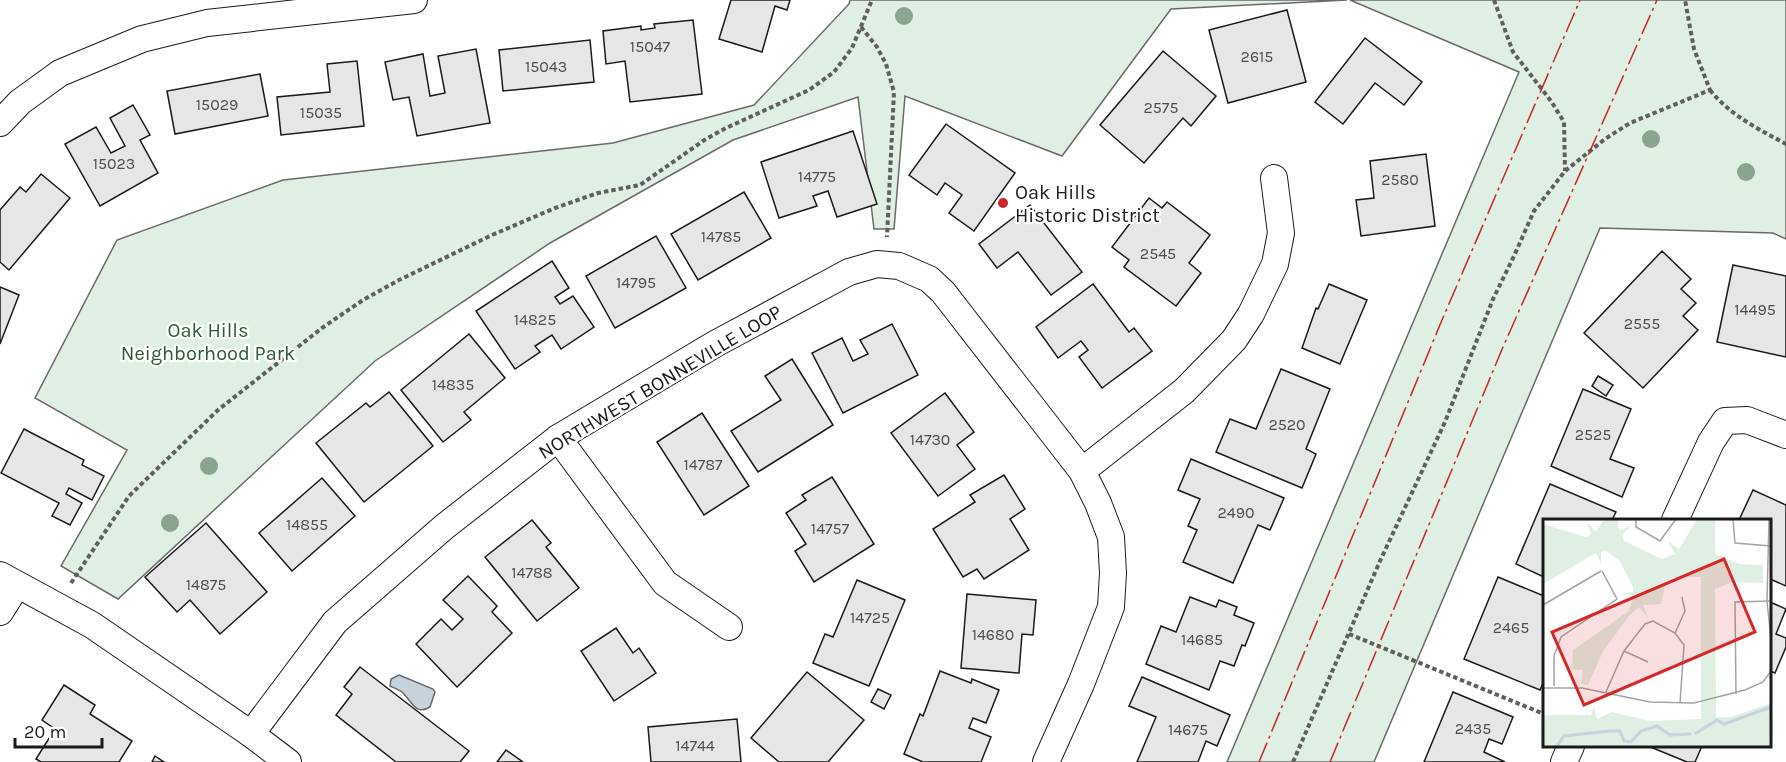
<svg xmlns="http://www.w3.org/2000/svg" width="1786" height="762" font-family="Karla,sans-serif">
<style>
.green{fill:#e0efe3;stroke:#6a6a6a;stroke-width:1.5}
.water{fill:#c6d2dc;stroke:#6a6a6a;stroke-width:1.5}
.building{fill:#e6e6e6;stroke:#1a1a1a;stroke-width:1.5}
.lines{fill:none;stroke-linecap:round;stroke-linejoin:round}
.street-casing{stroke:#1a1a1a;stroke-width:28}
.path{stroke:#5f5f5f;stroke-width:4;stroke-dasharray:4.5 3;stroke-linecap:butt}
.street{stroke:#fff;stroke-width:26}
.power{stroke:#c62828;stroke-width:1.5;stroke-dasharray:21 4.5 3 4.5;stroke-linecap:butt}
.tree{fill:#8aa48f}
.poi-dot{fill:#c62828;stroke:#fff;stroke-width:2}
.labels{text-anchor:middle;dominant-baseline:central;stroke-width:4.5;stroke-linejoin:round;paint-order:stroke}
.number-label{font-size:16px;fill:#4d4d4d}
.poi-label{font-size:20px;fill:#1a1a1a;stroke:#fff;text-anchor:start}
.park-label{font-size:20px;fill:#2b5a34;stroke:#fff}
.street-label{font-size:20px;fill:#1a1a1a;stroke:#fff}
.inset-river{fill:none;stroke:#c6d2dc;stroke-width:3}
.inset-road{fill:none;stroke:#a3a3a3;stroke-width:1.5}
.view{fill:#d62828;fill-opacity:0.15;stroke:#d62828;stroke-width:3}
.inset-edge{fill:none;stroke:#1a1a1a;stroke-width:3}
</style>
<rect width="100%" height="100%" fill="#fff"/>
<g class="green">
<path d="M 850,0 L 1347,0 L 1171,9 L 1062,156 L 905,96 L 894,229 L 874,229 L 858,97 L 733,140 L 550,243 L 375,361 L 118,599 L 61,566 L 127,450 L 35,398 L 117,240 L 283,180 L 613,143 L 754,105 L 849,4 Z"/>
<path d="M 1350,0 L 1786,0 L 1786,239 L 1773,233 L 1600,228 L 1374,762 L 1227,762 L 1519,72 Z"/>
</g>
<path class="water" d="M 399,675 L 433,689 L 435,692 L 430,707 C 416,716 412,702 403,693 C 400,690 394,688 390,686 L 391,679 Z"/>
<g class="building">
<path d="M 731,0 L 790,0 L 787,10 L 775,6 L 762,52 L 719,39 Z"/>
<path d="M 1287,10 L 1306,82 L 1228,103 L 1209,30 Z"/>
<path d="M 693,20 L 702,94 L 630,102 L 625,61 L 606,64 L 603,31 L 641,26 L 641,30 L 655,28 L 654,24 Z"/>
<path d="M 1365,38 L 1422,82 L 1404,105 L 1375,83 L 1343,124 L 1315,102 Z"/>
<path d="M 590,40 L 594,82 L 503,91 L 499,50 Z"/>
<path d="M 476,49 L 490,123 L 417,136 L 409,97 L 393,100 L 385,62 L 423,54 L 430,96 L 445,93 L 438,56 Z"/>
<path d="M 1163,51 L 1216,96 L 1191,126 L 1183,118 L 1144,163 L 1100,125 Z"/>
<path d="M 357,61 L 364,126 L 281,135 L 277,97 L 330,92 L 327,64 Z"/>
<path d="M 260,74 L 268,116 L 175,134 L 167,91 Z"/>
<path d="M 133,105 L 150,135 L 140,140 L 158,173 L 100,206 L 65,144 L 96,127 L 111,153 L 125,146 L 110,118 Z"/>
<path d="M 946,124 L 1015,173 L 974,231 L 949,213 L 962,195 L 945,183 L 937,195 L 909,175 Z"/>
<path d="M 853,131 L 877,204 L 837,217 L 828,191 L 813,196 L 817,206 L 779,218 L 761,162 Z"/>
<path d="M 1426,154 L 1435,226 L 1361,236 L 1356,200 L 1374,198 L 1370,161 Z"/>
<path d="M 41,174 L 70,198 L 9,270 L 0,262 L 0,210 L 20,187 L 26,192 Z"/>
<path d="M 744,192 L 771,238 L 698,280 L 671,234 Z"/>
<path d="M 1149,198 L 1162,208 L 1167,202 L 1210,235 L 1189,263 L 1201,273 L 1176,306 L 1124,267 L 1129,260 L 1112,247 Z"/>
<path d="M 1030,205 L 1082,272 L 1051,295 L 1018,252 L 997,268 L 979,244 Z"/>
<path d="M 656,236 L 686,288 L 615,328 L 586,276 Z"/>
<path d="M 1662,251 L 1691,279 L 1681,289 L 1696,303 L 1683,316 L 1698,330 L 1643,388 L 1584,333 Z"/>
<path d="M 552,261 L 569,288 L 555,297 L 560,304 L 573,296 L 594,327 L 561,349 L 552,335 L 535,346 L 540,352 L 515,369 L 476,311 Z"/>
<path d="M 1733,265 L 1786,276 L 1786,357 L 1717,342 Z"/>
<path d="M 1093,284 L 1129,332 L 1134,328 L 1152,351 L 1102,388 L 1079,357 L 1088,350 L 1081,341 L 1058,358 L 1036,327 Z"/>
<path d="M 1329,284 L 1367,300 L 1340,364 L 1302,348 L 1316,308 L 1318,309 Z"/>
<path d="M 0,287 L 19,295 L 0,344 Z"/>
<path d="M 892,324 L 918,375 L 843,413 L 812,353 L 842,338 L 853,361 L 868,354 L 860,340 Z"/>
<path d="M 469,334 L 505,378 L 464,412 L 471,420 L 443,442 L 401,390 Z"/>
<path d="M 792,359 L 833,425 L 758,472 L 731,431 L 781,400 L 765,376 Z"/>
<path d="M 1281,369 L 1330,389 L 1306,449 L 1316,454 L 1302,488 L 1216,452 L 1230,419 L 1256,429 Z"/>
<path d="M 1598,376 L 1613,385 L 1606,396 L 1592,386 Z"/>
<path d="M 1583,389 L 1631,409 L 1610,459 L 1634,468 L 1622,497 L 1551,466 Z"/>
<path d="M 389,392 L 433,446 L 364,502 L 316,443 L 366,403 L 370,407 Z"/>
<path d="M 945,393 L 974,432 L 957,445 L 975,469 L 938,496 L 891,433 Z"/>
<path d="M 702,413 L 749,486 L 704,515 L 657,442 Z"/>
<path d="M 24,429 L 84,460 L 82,465 L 104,476 L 92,500 L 69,488 L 66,494 L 82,503 L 70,525 L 52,516 L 59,503 L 1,473 Z"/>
<path d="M 1191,459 L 1284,498 L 1270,530 L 1258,525 L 1233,583 L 1183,562 L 1197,530 L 1188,526 L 1200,499 L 1178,490 Z"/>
<path d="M 1004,475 L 1025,509 L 1010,519 L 1029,550 L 984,579 L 977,569 L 963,577 L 933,529 L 975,502 L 970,495 Z"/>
<path d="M 832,477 L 874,544 L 814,582 L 795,551 L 806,544 L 786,513 L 806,500 L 802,495 Z"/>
<path d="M 322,478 L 355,516 L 292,571 L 259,533 Z"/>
<path d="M 1550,484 L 1616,512 L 1612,520 L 1544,520 L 1544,577 L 1516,564 Z"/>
<path d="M 1753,490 L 1786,505 L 1786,586 L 1770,579 L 1770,520 L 1739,520 Z"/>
<path d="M 532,520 L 551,543 L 546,547 L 579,588 L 537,621 L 485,557 Z"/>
<path d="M 206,523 L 267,592 L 220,634 L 190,600 L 177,612 L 145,577 Z"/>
<path d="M 468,576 L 497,606 L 492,612 L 512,633 L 457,687 L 416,644 L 441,619 L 452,630 L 463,619 L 443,600 Z"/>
<path d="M 1498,577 L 1544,596 L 1544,681 L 1540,690 L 1464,659 Z"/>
<path d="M 857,580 L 905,600 L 869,686 L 813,663 L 825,634 L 833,637 Z"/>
<path d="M 967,594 L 1036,600 L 1033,635 L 1022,634 L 1019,673 L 961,668 Z"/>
<path d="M 1190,597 L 1216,607 L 1219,600 L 1237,607 L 1234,615 L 1254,623 L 1245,646 L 1242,645 L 1234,666 L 1220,661 L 1209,690 L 1146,664 L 1161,626 L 1176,632 Z"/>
<path d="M 1770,602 L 1786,609 L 1776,634 L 1786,638 L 1786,647 L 1775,673 L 1770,671 Z"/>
<path d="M 616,628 L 633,653 L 639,648 L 656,673 L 614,701 L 581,651 Z"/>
<path d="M 360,667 L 469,751 L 460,762 L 396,762 L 336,715 L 352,694 L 344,687 Z"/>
<path d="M 940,671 L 971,683 L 972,679 L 999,690 L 986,723 L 973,718 L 969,728 L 991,737 L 981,762 L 923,762 L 904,754 L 920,714 L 923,716 Z"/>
<path d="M 807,672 L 864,720 L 828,762 L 779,762 L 751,738 Z"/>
<path d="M 1142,677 L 1230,715 L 1217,746 L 1206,741 L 1198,762 L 1137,762 L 1156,717 L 1129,706 Z"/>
<path d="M 64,685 L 95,705 L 90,714 L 132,741 L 119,762 L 41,762 L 36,759 L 55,729 L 42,720 Z"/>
<path d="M 878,689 L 891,695 L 884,709 L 871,702 Z"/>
<path d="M 1453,692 L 1513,717 L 1502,744 L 1489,739 L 1484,752 L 1505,762 L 1424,762 Z"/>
<path d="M 737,719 L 741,762 L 651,762 L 648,727 Z"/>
<path d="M 1648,746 L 1702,746 L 1695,762 L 1687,762 Z"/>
<path d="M 506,750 L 523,762 L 497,762 Z"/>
<path d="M 155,756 L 164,762 L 152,762 Z"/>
</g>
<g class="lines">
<defs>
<g id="street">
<path d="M 0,123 L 20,102 L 60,73 L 142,39 L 207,23 L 414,0"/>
<path d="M 558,438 L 665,583 L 729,627"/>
<path d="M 1082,471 L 1184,391 L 1234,340 L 1251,314 L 1275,264 L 1281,233 L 1274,178"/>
<path d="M 1675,520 L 1711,442 L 1725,421 L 1747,420 L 1786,435"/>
<path d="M 0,575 L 92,625 L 251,734 L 288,762"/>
<path d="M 0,612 L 17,585"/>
<path d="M 251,734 L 335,622 L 444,527 L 558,438 L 715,344 L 849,272 L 877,264 L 899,266 L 929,279 L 943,292 L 1082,471 L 1098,503 L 1111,537 L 1113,573 L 1111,607 L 1081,684 L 1046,762"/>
<path d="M 1564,762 L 1571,746"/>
</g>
</defs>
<use href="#street" class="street-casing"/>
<g class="path">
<path d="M 1494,0 L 1513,52 L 1551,101 L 1564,122 L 1565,171"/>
<path d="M 861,27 L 877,47 L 886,64 L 894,92 L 887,237"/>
<path d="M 1710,90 C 1730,115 1758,129 1786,144"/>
<path d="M 71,583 L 129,496 L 218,410 L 322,328 L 363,300 L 399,280 L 492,235 L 555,208 L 598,193 L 640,185 L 706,139 L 726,128 L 809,90 L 834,72 L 852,48 L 872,0"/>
<path d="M 1349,634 L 1544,714"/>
<path d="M 1293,762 L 1380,561 L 1445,422 L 1493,299 L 1514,256 L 1534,211 L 1565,171 L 1605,139 L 1630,123 L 1710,90 L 1694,49 L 1685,0"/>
</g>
<use href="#street" class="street"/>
<g class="power">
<path d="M 1259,762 L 1442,320 L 1580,0"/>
<path d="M 1330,762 L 1503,347 L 1657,0"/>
</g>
</g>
<g class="tree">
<circle cx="904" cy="16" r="9"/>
<circle cx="1651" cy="139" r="9"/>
<circle cx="1746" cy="172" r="9"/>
<circle cx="209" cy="466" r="9"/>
<circle cx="170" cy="523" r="9"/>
</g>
<circle class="poi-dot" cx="1003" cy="203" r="6"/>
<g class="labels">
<g class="number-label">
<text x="650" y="46">15047</text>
<text x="1257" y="56">2615</text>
<text x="546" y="66">15043</text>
<text x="217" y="104">15029</text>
<text x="1161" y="107">2575</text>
<text x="321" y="112">15035</text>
<text x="114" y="163">15023</text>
<text x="817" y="176">14775</text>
<text x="1400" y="179">2580</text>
<text x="721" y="236">14785</text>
<text x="1158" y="253">2545</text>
<text x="636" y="282">14795</text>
<text x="1755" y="309">14495</text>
<text x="535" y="319">14825</text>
<text x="1642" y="323">2555</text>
<text x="453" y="384">14835</text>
<text x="1287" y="424">2520</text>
<text x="1593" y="434">2525</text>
<text x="930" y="439">14730</text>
<text x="703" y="464">14787</text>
<text x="1236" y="512">2490</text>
<text x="307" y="524">14855</text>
<text x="830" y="528">14757</text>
<text x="532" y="572">14788</text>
<text x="206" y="584">14875</text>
<text x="870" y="617">14725</text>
<text x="1511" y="627">2465</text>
<text x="993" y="634">14680</text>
<text x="1202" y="639">14685</text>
<text x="1473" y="728">2435</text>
<text x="1188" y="729">14675</text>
<text x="695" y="745">14744</text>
</g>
<g class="poi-label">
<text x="1015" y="192">Oak Hills<tspan x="1015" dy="23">Historic District</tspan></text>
</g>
<g class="park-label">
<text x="208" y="330">Oak Hills<tspan x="208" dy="23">Neighborhood Park</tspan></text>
</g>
<g class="street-label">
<text transform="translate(660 382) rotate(-31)">NORTHWEST BONNEVILLE LOOP</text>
</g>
</g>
<g transform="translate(1543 519)">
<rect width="228" height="228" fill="#fff"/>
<path d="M 61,0 L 75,0 L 76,11 L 89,7 L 79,16 L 81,22 L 119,40 L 132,35 L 125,22 L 136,30 L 154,0 L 172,0 L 172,35 L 197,45 L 220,46 L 220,64 L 189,63 L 172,70 L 173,198 L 188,198 L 228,184 L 227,228 L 0,228 L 0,196 L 48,196 L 51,187 L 54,200 L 69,193 L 107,202 L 158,200 L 158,58 L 139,58 L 122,66 L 118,85 L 100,86 L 105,99 L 96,88 L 86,97 L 60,132 L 45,166 L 38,165 L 40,151 L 29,150 L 30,131 L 86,92 L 91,76 L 77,75 L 90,73 L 90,68 L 76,41 L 63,32 L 58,33 L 58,45 L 53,34 L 0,65 L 0,5 L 43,18 L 48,15 L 43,2 L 53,13 Z" fill="#e0efe3"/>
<path class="inset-river" d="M 152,215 L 174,201 L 181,205 L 228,188M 13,228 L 21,217 L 67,212 L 77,212 L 81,222 L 88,223 L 98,212 L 114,207 L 127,216 L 148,215"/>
<path class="inset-road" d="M 93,0 L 93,8 L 117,22 L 133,0M 190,0 L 192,24 L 228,27M 226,0 L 224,82 L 228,120M 0,86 L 58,52M 132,114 L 142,92 L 139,78M 81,132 L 105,143M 11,167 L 11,137 L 18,118 L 74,80 L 59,52M 0,169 L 39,169 L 107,183 L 151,184 L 202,171 L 220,163 L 228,152M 63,173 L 81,132 L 102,105 L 110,102 L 132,114 L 141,126 L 137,184M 193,175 L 192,83 L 228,82"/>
<path class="view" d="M 181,40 L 212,113 L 41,186 L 9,113 Z"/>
<rect width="228" height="228" class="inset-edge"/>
</g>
<path d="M15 738v9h87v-9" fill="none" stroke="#1a1a1a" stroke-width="3"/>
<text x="24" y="738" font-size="18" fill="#1a1a1a" stroke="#ffffff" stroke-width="4.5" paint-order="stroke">20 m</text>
</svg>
